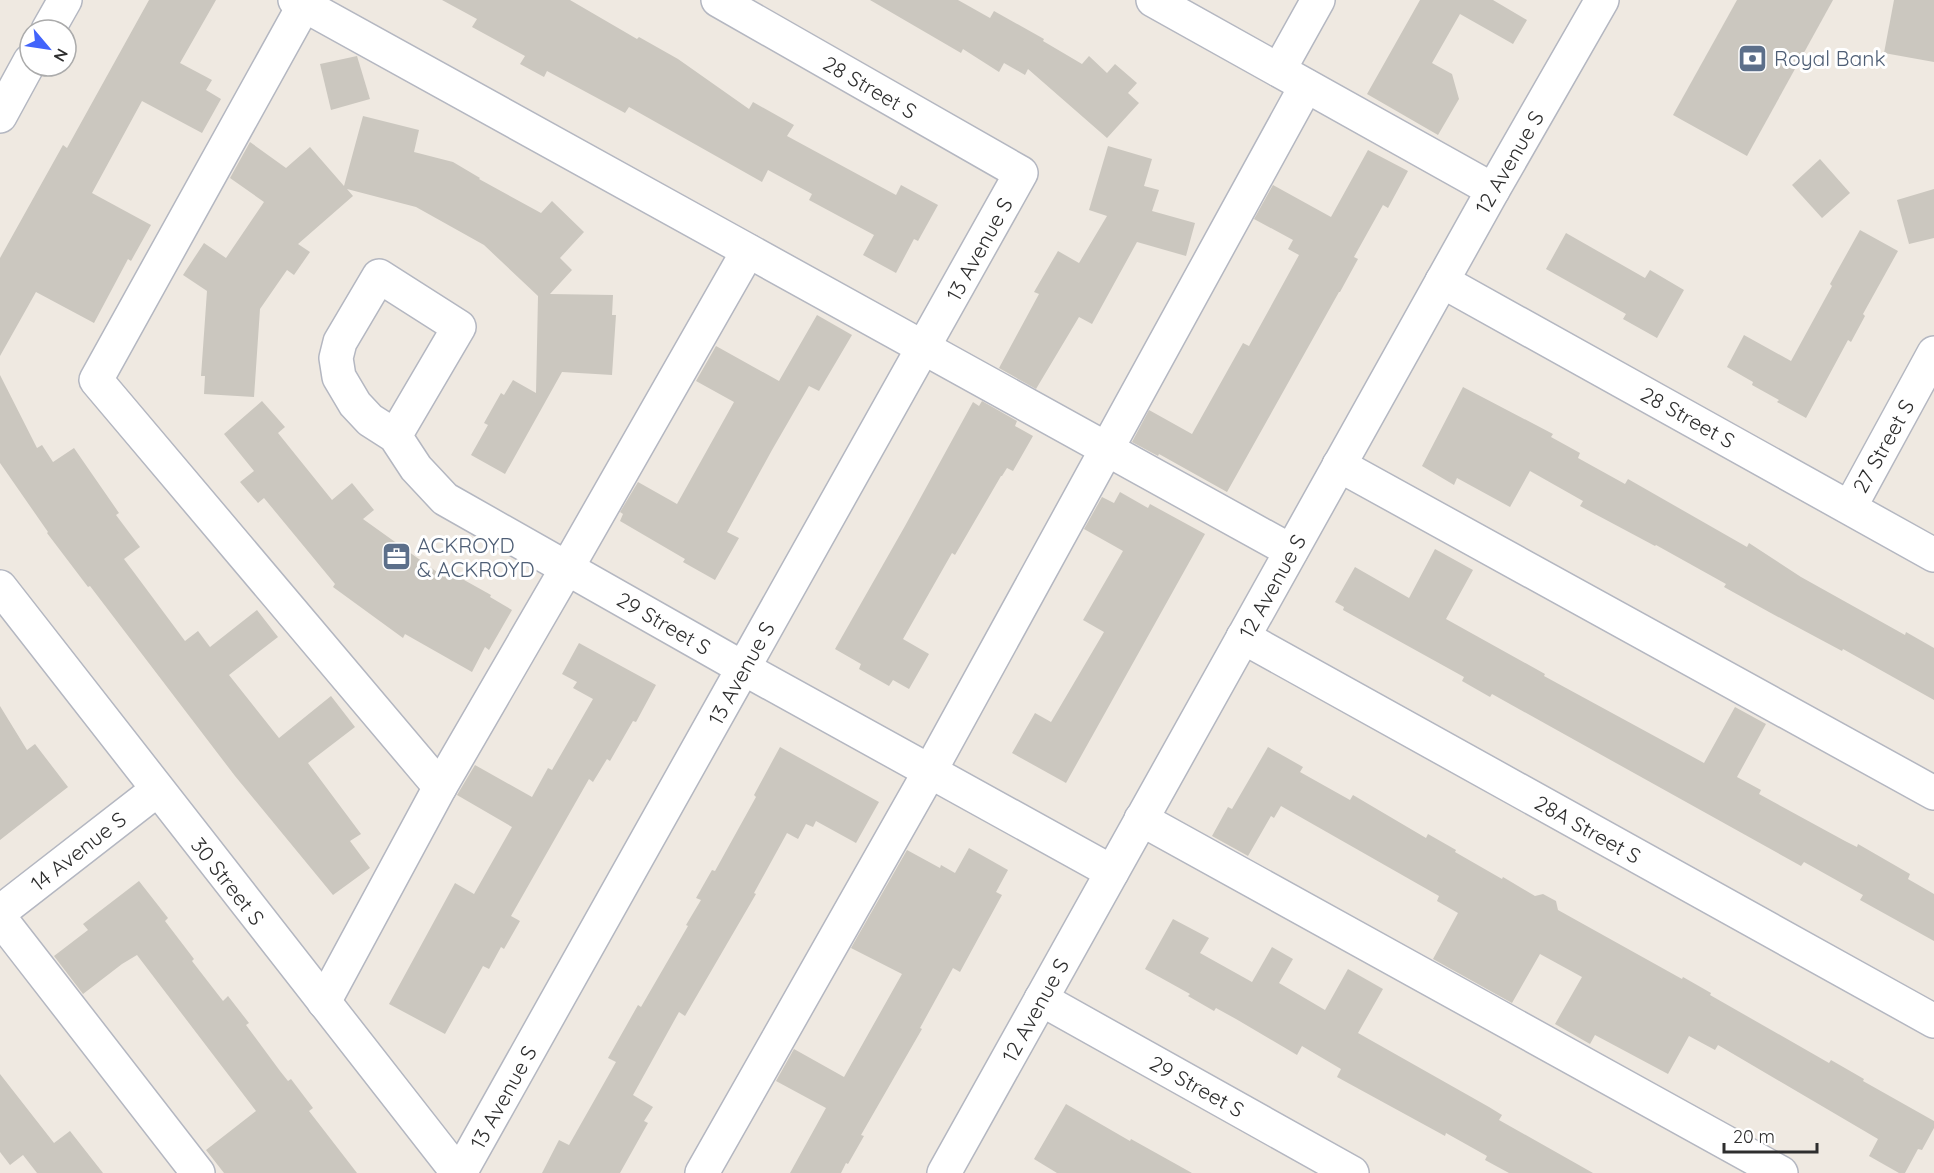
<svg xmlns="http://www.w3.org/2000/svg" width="1934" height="1173" font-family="Quicksand,sans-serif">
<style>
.building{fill:#cbc7bf}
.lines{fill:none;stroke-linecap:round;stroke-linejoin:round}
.minor-casing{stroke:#b4b7c1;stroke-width:36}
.minor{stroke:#fff;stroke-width:33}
.labels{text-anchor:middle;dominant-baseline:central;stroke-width:6;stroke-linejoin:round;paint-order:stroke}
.service-label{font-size:21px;fill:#4e5e75;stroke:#fff;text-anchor:start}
.street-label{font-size:21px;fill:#2e2e2e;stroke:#fff}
</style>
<rect width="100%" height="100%" fill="#efe9e1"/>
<g class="building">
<path d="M 149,0 L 216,0 L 180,63 L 212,80 L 206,90 L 221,99 L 202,133 L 142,101 L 92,193 L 151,225 L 131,261 L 128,259 L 94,323 L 36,292 L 0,356 L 0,258 L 63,145 L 67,148 Z"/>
<path d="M 442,0 L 570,0 L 637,39 L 639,37 L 678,59 L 749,109 L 753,102 L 794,125 L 787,136 L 896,195 L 901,185 L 938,205 L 918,241 L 914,239 L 896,273 L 863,255 L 874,235 L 809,200 L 812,194 L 768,170 L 762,182 L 629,107 L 625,113 L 547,71 L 544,77 L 520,64 L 525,56 L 472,27 L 477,19 Z"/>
<path d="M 870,0 L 958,0 L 990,18 L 994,11 L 1044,39 L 1043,41 L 1082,64 L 1089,56 L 1107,73 L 1115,64 L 1137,83 L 1128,93 L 1139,103 L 1107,138 L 1028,69 L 1025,75 L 1004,63 L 999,72 L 963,49 L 961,53 Z"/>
<path d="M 1420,0 L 1493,0 L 1527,20 L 1513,44 L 1460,14 L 1432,63 L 1452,74 L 1459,99 L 1438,135 L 1367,94 Z"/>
<path d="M 1737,0 L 1833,0 L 1747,156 L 1673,115 Z"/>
<path d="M 1894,0 L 1934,0 L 1934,62 L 1884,53 Z"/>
<path d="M 357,56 L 370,99 L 331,110 L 320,64 Z"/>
<path d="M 363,116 L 419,130 L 414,152 L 453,162 L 480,178 L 479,179 L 541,213 L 552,201 L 584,232 L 560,258 L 572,270 L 550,294 L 613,295 L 612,315 L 616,315 L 612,375 L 562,372 L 505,474 L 471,455 L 488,425 L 484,423 L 501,393 L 504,395 L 513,380 L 536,393 L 538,296 L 484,245 L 416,207 L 347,189 L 353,196 L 298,244 L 310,252 L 294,275 L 287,270 L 260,309 L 254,397 L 204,394 L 205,376 L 201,376 L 207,291 L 183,275 L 204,243 L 226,258 L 264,202 L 230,178 L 250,142 L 286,168 L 310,147 L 344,186 Z"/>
<path d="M 1108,146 L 1152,159 L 1144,186 L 1159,190 L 1152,211 L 1195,223 L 1186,256 L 1137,242 L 1092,324 L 1079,317 L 1036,389 L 999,368 L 1039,294 L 1034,292 L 1058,251 L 1079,263 L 1107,216 L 1089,210 Z"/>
<path d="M 1368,150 L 1408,171 L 1388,208 L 1383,205 L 1354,257 L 1358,259 L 1340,292 L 1339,292 L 1227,492 L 1159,454 L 1158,456 L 1132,442 L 1149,410 L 1192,434 L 1243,343 L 1249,346 L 1299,255 L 1288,249 L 1293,240 L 1254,219 L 1273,185 L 1331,217 Z"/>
<path d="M 1820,159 L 1850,193 L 1822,218 L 1792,185 Z"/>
<path d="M 1934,189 L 1934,238 L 1909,244 L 1897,200 Z"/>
<path d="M 1860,230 L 1898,251 L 1863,314 L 1865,316 L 1851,342 L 1848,340 L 1806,418 L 1777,402 L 1779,400 L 1752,385 L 1753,382 L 1727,367 L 1744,335 L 1791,361 L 1832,286 L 1830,284 Z"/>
<path d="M 1566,233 L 1645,278 L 1650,270 L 1684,290 L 1657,338 L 1623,319 L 1626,314 L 1546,269 Z"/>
<path d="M 817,315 L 852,335 L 819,391 L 809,386 L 772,450 L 727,532 L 739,538 L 715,580 L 683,562 L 685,559 L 620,521 L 623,514 L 620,512 L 638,482 L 677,504 L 734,402 L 696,381 L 716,346 L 779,381 Z"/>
<path d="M 0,375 L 37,448 L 42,445 L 53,462 L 74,448 L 119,513 L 116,515 L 140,547 L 124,559 L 185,641 L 198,631 L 210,647 L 257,610 L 278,637 L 229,675 L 279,738 L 331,696 L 355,727 L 308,763 L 361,834 L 350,841 L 370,868 L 333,895 L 235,776 L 90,586 L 88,587 L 47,533 L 48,532 L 0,463 Z"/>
<path d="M 1463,387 L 1553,434 L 1551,437 L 1580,453 L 1578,458 L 1625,484 L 1628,479 L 1747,547 L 1749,543 L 1801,577 L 1905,635 L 1906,632 L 1934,648 L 1934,700 L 1843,649 L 1842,651 L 1769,612 L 1724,587 L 1726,584 L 1656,545 L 1655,546 L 1580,506 L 1583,501 L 1530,471 L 1510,507 L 1457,478 L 1454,485 L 1422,466 Z"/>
<path d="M 262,401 L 285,427 L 278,433 L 332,500 L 352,483 L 374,510 L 363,519 L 444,577 L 448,571 L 491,595 L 490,597 L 512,610 L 489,650 L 485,647 L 472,672 L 405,634 L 403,638 L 333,587 L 335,584 L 264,498 L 258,503 L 240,482 L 254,471 L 224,434 Z"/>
<path d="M 982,401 L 1017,421 L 1015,426 L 1033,436 L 1013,471 L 1007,468 L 1002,476 L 1001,476 L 955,555 L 952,553 L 903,639 L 929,654 L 909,689 L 893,680 L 889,686 L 859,669 L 861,664 L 835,649 L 905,526 L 973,402 L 979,406 Z"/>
<path d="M 1120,492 L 1148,508 L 1150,504 L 1205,534 L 1066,783 L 1012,753 L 1035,713 L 1051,722 L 1104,632 L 1083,620 L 1123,551 L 1084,529 L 1102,497 L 1114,503 Z"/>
<path d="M 1435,549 L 1473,570 L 1446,619 L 1545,674 L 1544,676 L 1704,763 L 1735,707 L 1766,724 L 1737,777 L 1761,790 L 1759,794 L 1845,841 L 1857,847 L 1858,844 L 1910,874 L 1908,879 L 1934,894 L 1934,941 L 1860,900 L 1863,895 L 1804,862 L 1801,866 L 1492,694 L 1490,697 L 1462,681 L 1464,677 L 1343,610 L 1344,607 L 1335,602 L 1355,567 L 1409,598 Z"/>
<path d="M 579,643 L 656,685 L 636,722 L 633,721 L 610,761 L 607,759 L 593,782 L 589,779 L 511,916 L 520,921 L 504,949 L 501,947 L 489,969 L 483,966 L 445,1034 L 389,1004 L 455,883 L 474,894 L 512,827 L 457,795 L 475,765 L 532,797 L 548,768 L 552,770 L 593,699 L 573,688 L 577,682 L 562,674 Z"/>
<path d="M 0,706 L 27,750 L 35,744 L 68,787 L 0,840 Z"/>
<path d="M 780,747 L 879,802 L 856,843 L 816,821 L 813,827 L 806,824 L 798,839 L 787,833 L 754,893 L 756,894 L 685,1016 L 679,1012 L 633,1095 L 653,1107 L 644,1121 L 648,1123 L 620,1173 L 542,1173 L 559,1140 L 569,1145 L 616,1062 L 608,1058 L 638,1005 L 641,1007 L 688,926 L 686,925 L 701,900 L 696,898 L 712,870 L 715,871 L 756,797 L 754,795 Z"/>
<path d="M 1268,747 L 1303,767 L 1300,772 L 1350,800 L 1353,795 L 1426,838 L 1428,834 L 1456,850 L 1455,852 L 1502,879 L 1503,877 L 1535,896 L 1543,894 L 1556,901 L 1558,910 L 1682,979 L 1683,977 L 1711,993 L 1710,995 L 1829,1063 L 1831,1060 L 1864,1079 L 1863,1081 L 1934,1121 L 1934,1128 L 1922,1150 L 1918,1149 L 1905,1173 L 1899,1173 L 1869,1156 L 1878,1139 L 1718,1045 L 1715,1050 L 1689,1036 L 1668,1074 L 1595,1035 L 1590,1044 L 1555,1024 L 1582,977 L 1540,954 L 1512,1003 L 1433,959 L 1458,913 L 1437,901 L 1439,896 L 1281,806 L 1274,818 L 1271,816 L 1248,856 L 1212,836 L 1228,807 L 1232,809 Z"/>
<path d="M 969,848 L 1008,870 L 996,892 L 1002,895 L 979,937 L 960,972 L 953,968 L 920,1028 L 922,1029 L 861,1135 L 864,1136 L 848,1164 L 846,1163 L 841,1173 L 790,1173 L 826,1108 L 776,1081 L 794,1049 L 844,1077 L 902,974 L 851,948 L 907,850 L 940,868 L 941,865 L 955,873 Z"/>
<path d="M 139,881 L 168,918 L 165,921 L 194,959 L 192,961 L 223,1001 L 228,996 L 249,1023 L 246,1025 L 280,1071 L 288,1081 L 291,1079 L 313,1108 L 309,1111 L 357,1173 L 224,1173 L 206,1150 L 256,1111 L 137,955 L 122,964 L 83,994 L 54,956 L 88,930 L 83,924 Z"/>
<path d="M 1173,919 L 1209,938 L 1200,953 L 1252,982 L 1272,947 L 1293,959 L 1279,983 L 1325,1010 L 1348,969 L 1383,989 L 1358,1033 L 1489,1107 L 1502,1115 L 1499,1120 L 1593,1173 L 1509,1173 L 1485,1160 L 1487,1156 L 1446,1133 L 1445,1136 L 1337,1077 L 1341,1069 L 1302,1046 L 1297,1055 L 1236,1019 L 1216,1008 L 1214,1011 L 1188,996 L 1190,994 L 1145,969 Z"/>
<path d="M 0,1074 L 54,1143 L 70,1131 L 103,1173 L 37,1173 L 23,1155 L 10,1165 L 0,1152 Z"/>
<path d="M 1066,1104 L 1130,1141 L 1131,1139 L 1192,1173 L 1057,1173 L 1034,1159 Z"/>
</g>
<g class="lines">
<defs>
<g id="minor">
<path d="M 295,0 L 1291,551"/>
<path d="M 1153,0 L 1493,190"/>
<path d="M 304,5 L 96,380 L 440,787"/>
<path d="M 48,30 L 65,0"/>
<path d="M 1279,70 L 1318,0"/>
<path d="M 0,116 L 30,61"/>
<path d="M 1442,281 L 1934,555"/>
<path d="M 395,436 L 459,327 L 379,276 L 340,342 L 336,358 L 339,377 L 355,404 L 370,420 L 395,436 L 416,468 L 445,499 L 743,668 L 1112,872"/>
<path d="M 1339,465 L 1934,793"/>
<path d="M 1850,507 L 1934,353"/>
<path d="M 0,587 L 458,1173"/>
<path d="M 1243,637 L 1934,1021"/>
<path d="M 1141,819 L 1781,1173"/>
<path d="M 0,912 L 157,790"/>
<path d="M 0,918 L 198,1173"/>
<path d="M 1041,999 L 1352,1173"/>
<path d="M 324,1002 L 440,787 L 567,568 L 748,251"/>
<path d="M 460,1173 L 1021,173 L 718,0"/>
<path d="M 702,1173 L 930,771 L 1306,86"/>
<path d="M 944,1173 L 1493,190 L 1602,0"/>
</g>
</defs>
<use href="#minor" class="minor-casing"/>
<use href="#minor" class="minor"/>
</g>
<defs>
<symbol id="bank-square" viewBox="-11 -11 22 22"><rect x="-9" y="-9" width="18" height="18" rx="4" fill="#5c6f8a" stroke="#fff"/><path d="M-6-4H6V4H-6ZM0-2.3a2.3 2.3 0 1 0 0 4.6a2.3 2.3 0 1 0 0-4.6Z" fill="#fff"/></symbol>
<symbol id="office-square" viewBox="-11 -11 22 22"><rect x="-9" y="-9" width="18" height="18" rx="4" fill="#5c6f8a" stroke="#fff"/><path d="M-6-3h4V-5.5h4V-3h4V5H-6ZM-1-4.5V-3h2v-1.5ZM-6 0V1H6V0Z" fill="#fff"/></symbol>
</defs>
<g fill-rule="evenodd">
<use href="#bank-square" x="1736" y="42" width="33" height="33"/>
<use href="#office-square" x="380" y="540" width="33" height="33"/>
</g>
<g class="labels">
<g class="service-label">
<text x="1774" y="58">Royal Bank</text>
<text x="417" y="545">ACKROYD<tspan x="417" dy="24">&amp; ACKROYD</tspan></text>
</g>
<g class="street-label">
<text transform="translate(870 87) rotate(30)">28 Street S</text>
<text transform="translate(1509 162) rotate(-60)">12 Avenue S</text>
<text transform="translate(979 249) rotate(-61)">13 Avenue S</text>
<text transform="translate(1688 417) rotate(29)">28 Street S</text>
<text transform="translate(1883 446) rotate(-61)">27 Street S</text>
<text transform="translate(1272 586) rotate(-61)">12 Avenue S</text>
<text transform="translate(664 623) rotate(30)">29 Street S</text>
<text transform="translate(741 673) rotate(-61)">13 Avenue S</text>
<text transform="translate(1588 829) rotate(29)">28A Street S</text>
<text transform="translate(78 851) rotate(-38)">14 Avenue S</text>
<text transform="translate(228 881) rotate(52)">30 Street S</text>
<text transform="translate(1035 1010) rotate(-61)">12 Avenue S</text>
<text transform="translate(1197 1086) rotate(29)">29 Street S</text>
<text transform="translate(503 1097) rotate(-61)">13 Avenue S</text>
</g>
</g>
<g transform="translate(48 48) rotate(119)"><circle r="28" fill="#ffffff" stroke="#ababab" stroke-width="1.5"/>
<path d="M0-4.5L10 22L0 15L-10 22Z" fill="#4264fb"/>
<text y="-9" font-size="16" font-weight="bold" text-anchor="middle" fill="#2e2e2e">N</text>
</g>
<path d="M1724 1143v9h93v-9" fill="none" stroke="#2e2e2e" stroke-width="3"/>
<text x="1733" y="1143" font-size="18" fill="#2e2e2e" stroke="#ffffff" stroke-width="4.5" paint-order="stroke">20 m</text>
</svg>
